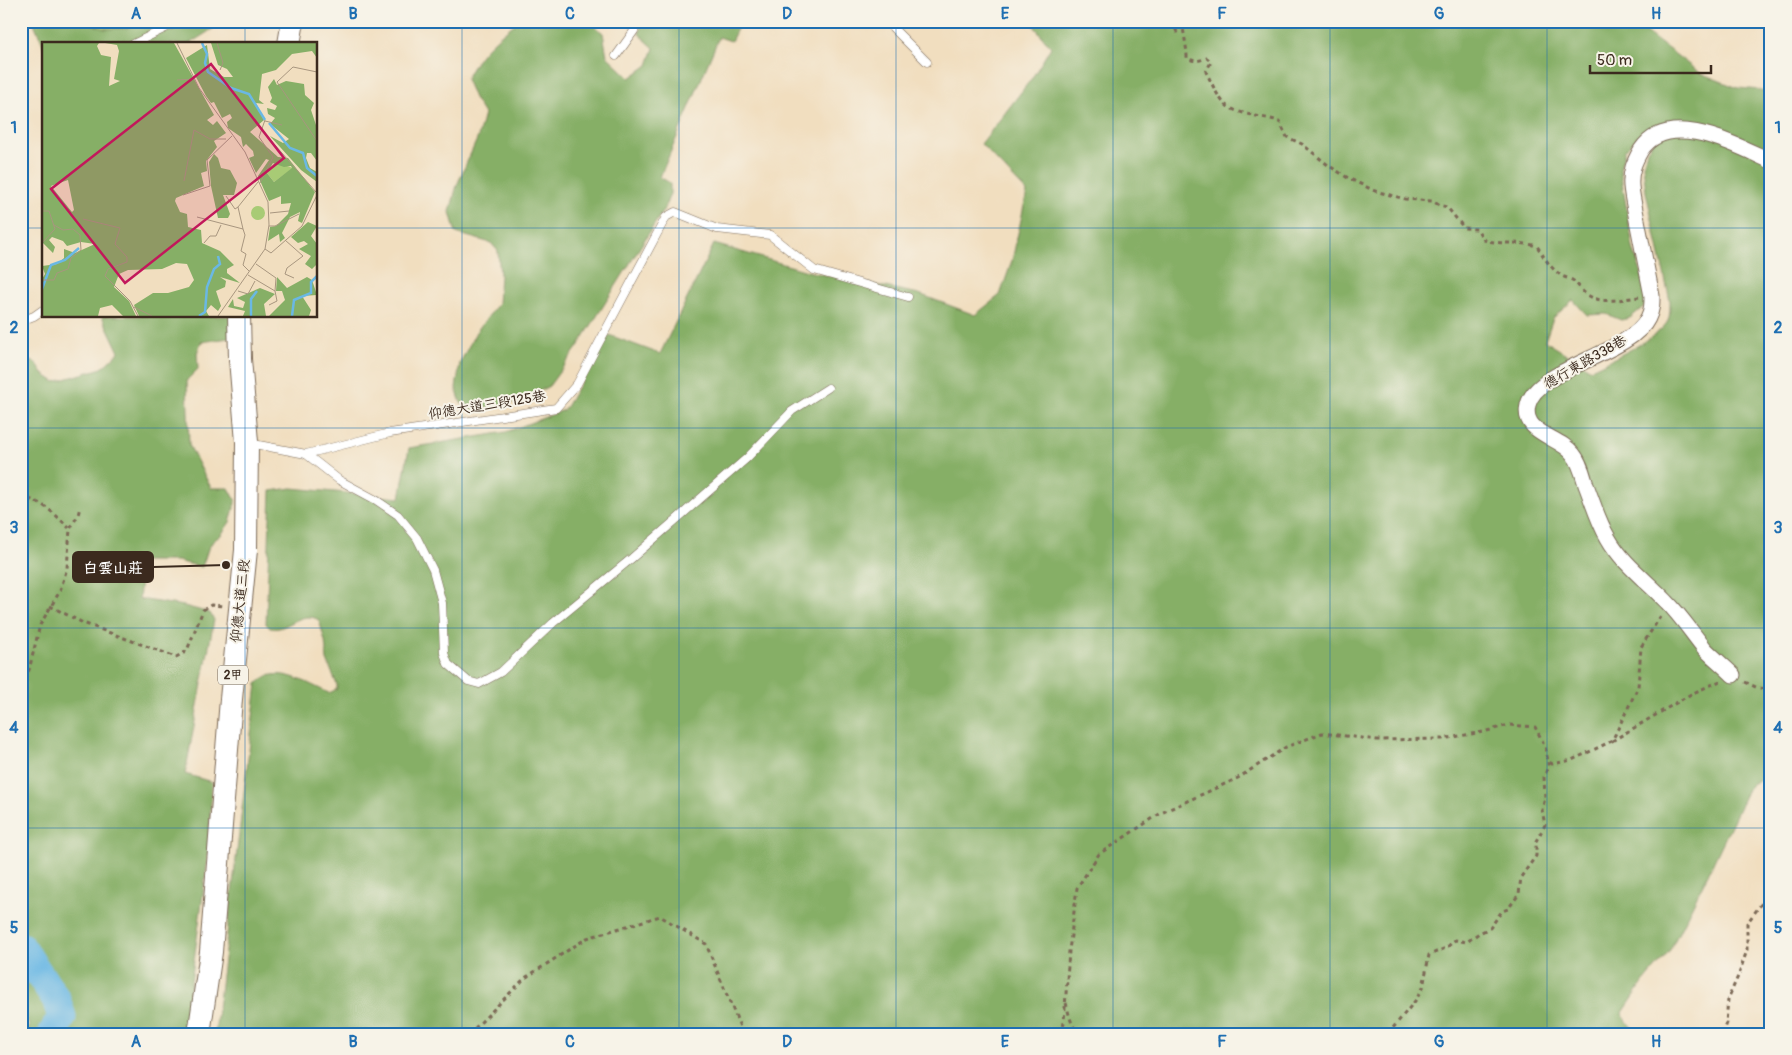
<svg xmlns="http://www.w3.org/2000/svg" width="1792" height="1055" font-family="Pangolin,'LXGW WenKai TC',sans-serif">
<style>
.green{fill:#a8cb75;stroke:#727a4a}
.forest{fill:#86af66;stroke:#606c42;fill-rule:evenodd}
.lines{fill:none;stroke-linecap:round;stroke-linejoin:round}
.river{stroke:#6ab8e4;stroke-width:29}
.lane-casing{stroke:#7b6956;stroke-width:9}
.street-casing{stroke:#7b6956;stroke-width:17}
.primary-casing{stroke:#7b6956;stroke-width:24}
.path{stroke:#7b6956;stroke-width:3;stroke-dasharray:4 4;stroke-linecap:butt}
.lane{stroke:#fff;stroke-width:8}
.street{stroke:#fff;stroke-width:15}
.primary{stroke:#fff;stroke-width:22}
.grid{fill:none;stroke:#1f6fb2;stroke-width:1;stroke-opacity:0.55}
.labels{text-anchor:middle;dominant-baseline:central;stroke-width:4;stroke-linejoin:round;paint-order:stroke}
.shield{fill:#f7f3e8;stroke:#73665b;stroke-width:1}
.shield-label{font-size:12px;font-weight:bold;fill:#3b2a1e}
.street-label{font-size:14px;fill:#3b2a1e;stroke:#f7f3e8}
.inset-river{fill:none;stroke:#6ab8e4;stroke-width:2.5}
.inset-road{fill:none;stroke:#a8967f;stroke-width:1}
.view{fill:#c2185b;fill-opacity:0.15;stroke:#c2185b;stroke-width:2.5}
.inset-edge{fill:none;stroke:#3b2a1e;stroke-width:2.5}
.leader{fill:none;stroke:#3b2a1e;stroke-width:2}
.callout-dot{fill:#3b2a1e;stroke:#f7f3e8;stroke-width:2}
.callout{fill:#3b2a1e;stroke:#3b2a1e;stroke-width:2}
.callout-label{font-size:15px;text-anchor:middle;font-weight:bold;fill:#fff}
.neatline{fill:none;stroke:#1f6fb2;stroke-width:2}
.grid-label{font-size:16px;text-anchor:middle;font-weight:bold;fill:#1f6fb2}
</style>
<rect width="100%" height="100%" fill="#f7f3e8"/>
<filter id="ink" filterUnits="userSpaceOnUse"><feTurbulence type="fractalNoise" baseFrequency=".02" numOctaves="2"/><feDisplacementMap in="SourceGraphic" scale="10" xChannelSelector="R" yChannelSelector="G"/><feConvolveMatrix kernelMatrix="1 2 1 2 8 2 1 2 1" color-interpolation-filters="sRGB"/></filter>
<filter id="wash" filterUnits="userSpaceOnUse"><feTurbulence type="fractalNoise" baseFrequency=".0096" numOctaves="4" result="noise"/><feDisplacementMap in="SourceGraphic" scale="20" xChannelSelector="R" yChannelSelector="G"/><feGaussianBlur stdDeviation="1.12" result="paint"/><feColorMatrix in="noise" values="0 0 0 0 0 0 0 0 0 0 0 0 0 0 0 0 0 1.4 0 .05"/><feComposite in="paint" operator="in"/></filter>
<g filter="url(#wash)">
<rect width="100%" height="100%" fill="#f1debf"/>
<path class="green" d="M 85,21 L 141,21 L 127,28 L 104,29 Z"/>
<g class="forest">
<path d="M 33,21 L 85,21 L 104,29 L 127,28 L 141,21 L 225,21 L 189,44 L 44,44 L 44,49 L 42,42 Z"/>
<path d="M 522,21 L 589,21 L 603,33 L 607,56 L 630,78 L 648,65 L 654,48 L 639,34 L 642,21 L 741,21 L 731,41 L 719,37 L 660,177 L 670,183 L 670,194 L 664,209 L 577,348 L 549,386 L 521,401 L 473,410 L 461,403 L 456,388 L 460,363 L 476,332 L 498,304 L 500,275 L 498,251 L 491,243 L 456,233 L 450,212 L 457,185 L 478,137 L 484,114 L 474,98 L 466,79 C 480,51 493,41 517,22 Z"/>
<path d="M 1030,21 L 1631,21 L 1700,73 L 1738,88 L 1771,91 L 1771,779 L 1762,778 L 1750,785 L 1708,874 L 1669,952 L 1643,983 L 1622,1014 L 1631,1027 L 1645,1034 L 215,1034 L 257,684 C 275,662 308,684 329,693 L 337,689 L 337,685 L 327,660 L 325,641 L 319,620 C 303,611 292,625 279,628 C 276,629 273,628 270,628 L 266,624 L 271,491 L 292,488 L 400,498 L 409,448 L 506,432 L 564,410 L 609,335 L 660,354 L 714,244 L 811,272 L 919,294 L 975,315 L 1000,295 L 1012,261 L 1027,192 L 981,144 L 1032,78 L 1051,47 ZM 1656,125 L 1655,139 L 1647,150 L 1643,165 L 1646,192 L 1670,301 C 1670,307 1670,316 1668,321 C 1658,339 1610,360 1591,369 L 1545,341 L 1553,318 L 1573,300 L 1587,315 L 1606,314 L 1621,320 L 1630,318 L 1647,304 L 1646,287 L 1633,248 L 1620,169 L 1625,150 L 1642,132 Z"/>
<path d="M 102,316 L 233,316 L 229,338 L 201,342 L 197,353 L 198,369 L 187,380 L 189,445 L 211,488 L 229,488 L 236,501 L 230,522 L 221,535 L 213,541 L 208,549 L 202,567 L 177,561 L 143,561 L 139,599 L 184,606 L 210,613 L 214,620 L 185,774 L 212,782 L 208,857 L 184,1034 L 28,1034 L 29,1026 L 21,1000 L 21,357 L 36,363 L 43,374 L 55,382 L 102,368 L 119,352 Z"/>
</g>
<g class="lines">
<path class="river" d="M 21,947 L 56,999 L 62,1017 L 52,1034"/>
</g>
</g>
<g filter="url(#ink)">
<g class="lines">
<defs>
<g id="lane">
<path d="M 886,21 L 927,62"/>
<path d="M 133,44 L 180,21"/>
<path d="M 616,56 L 634,31 L 635,21"/>
<path d="M 21,321 L 34,316 L 44,309"/>
<path d="M 248,443 L 306,454 L 390,433 L 556,408 L 577,384 L 666,217 L 675,212 L 717,229 L 770,235 L 814,270 L 908,297"/>
<path d="M 306,454 L 339,480 L 376,500 L 398,515 L 417,538 L 433,570 L 442,603 L 444,653 L 448,664 L 468,681 L 479,684 L 501,672 L 553,623 L 632,558 L 747,458 L 792,411 L 828,388"/>
</g>
<path id="street" d="M 1733,675 C 1724,666 1714,658 1705,649 C 1692,633 1681,616 1667,602 C 1647,581 1622,563 1608,538 C 1598,521 1593,503 1586,485 C 1583,475 1580,462 1573,454 C 1560,436 1521,434 1528,405 C 1536,368 1631,354 1648,318 C 1652,310 1652,304 1652,296 C 1647,271 1642,246 1637,220 C 1635,209 1632,198 1631,186 C 1630,172 1634,162 1641,150 C 1669,108 1737,146 1771,161"/>
<g id="primary">
<path d="M 289,44 L 293,21"/>
<path d="M 199,1034 L 211,952 L 231,699 L 246,550 L 247,442 L 240,359 L 239,316"/>
</g>
</defs>
<use href="#lane" class="lane-casing"/>
<use href="#street" class="street-casing"/>
<use href="#primary" class="primary-casing"/>
<g class="path">
<path d="M 1176,21 L 1175,28 L 1177,32 L 1183,26 C 1184,37 1187,47 1187,58 C 1195,62 1199,61 1207,58 L 1211,62 L 1206,72 C 1212,83 1217,97 1226,105 C 1235,114 1266,117 1279,121 L 1287,137 L 1302,144 L 1328,165 L 1348,178 L 1375,191 L 1405,199 L 1432,201 L 1439,205 L 1447,207 L 1464,228 L 1477,229 L 1484,240 C 1501,245 1519,241 1537,246 C 1544,257 1550,268 1562,276 C 1565,278 1569,278 1572,280 C 1578,283 1580,290 1586,294 C 1601,305 1621,299 1639,297"/>
<path d="M 21,496 C 44,503 53,512 69,528"/>
<path d="M 50,606 L 83,623 L 176,657 L 184,653 L 188,648 L 203,610 L 211,605 L 223,606"/>
<path d="M 1745,682 L 1758,688 L 1771,689"/>
<path d="M 21,686 L 29,670 L 40,625 L 60,591 L 67,568 L 70,529 L 78,515 L 80,507"/>
<path d="M 1612,741 L 1691,694 L 1720,681"/>
<path d="M 21,816 L 24,830 L 21,831"/>
<path d="M 21,888 L 23,899 L 21,929"/>
<path d="M 1066,1003 C 1069,1014 1071,1027 1080,1034"/>
<path d="M 469,1034 L 525,978 L 587,938 L 660,916 L 706,944 L 743,1034"/>
<path d="M 1062,1034 L 1064,1022 L 1069,951 L 1077,888 L 1099,854 L 1161,813 L 1238,778 L 1286,747 L 1322,733 L 1377,740 L 1442,739 L 1483,732 L 1509,725 L 1535,727 L 1545,746 L 1548,761 L 1552,764 L 1572,760 L 1612,741 L 1638,687 L 1641,647 L 1660,617"/>
<path d="M 1388,1034 L 1415,1001 L 1423,988 L 1429,955 L 1446,948 L 1455,940 L 1467,942 L 1479,933 L 1490,928 L 1502,911 L 1508,909 L 1519,894 L 1521,877 L 1536,856 L 1536,841 L 1545,825 L 1542,810 L 1545,798 L 1544,777 L 1548,767 L 1548,762"/>
<path d="M 1722,1034 L 1726,1023 L 1728,999 L 1739,974 L 1747,950 L 1747,923 L 1771,891"/>
</g>
<use href="#lane" class="lane"/>
<use href="#street" class="street"/>
<use href="#primary" class="primary"/>
</g>
</g>
<path class="grid" d="M 245,21 L 245,44M 462,21 L 462,1034M 679,21 L 679,1034M 896,21 L 896,1034M 1113,21 L 1113,1034M 1330,21 L 1330,1034M 1547,21 L 1547,1034M 21,228 L 44,228M 316,228 L 1771,228M 245,316 L 245,1034M 21,428 L 1771,428M 21,628 L 1771,628M 21,828 L 1771,828"/>
<g class="labels">
<rect class="shield" x="218" y="665.5" width="30" height="19" rx="4"/>
<g class="shield-label">
<text x="233" y="675">2甲</text>
</g>
<g class="street-label">
<text transform="translate(1585 362) rotate(-30)">德行東路338巷</text>
<text transform="translate(487 405) rotate(-9)">仰德大道三段125巷</text>
<text transform="translate(240 601) rotate(-84)">仰德大道三段</text>
</g>
</g>
<g transform="translate(42 42)">
<rect width="275" height="275" fill="#f1debf"/>
<path d="M 233,120 L 251,126 L 232,140 L 225,131 ZM209 171a7 7 0 1 1 14 0a7 7 0 1 1-14 0Z" fill="#a8cb75"/>
<path d="M 0,1 L 57,1 L 55,4 L 59,13 L 69,15 L 67,44 L 78,39 L 72,37 L 77,9 L 75,3 L 63,1 L 132,1 L 172,73 L 165,78 L 171,83 L 175,79 L 184,91 L 172,99 L 175,105 L 164,119 L 165,129 L 159,131 L 162,144 L 134,156 L 133,159 L 138,170 L 145,172 L 146,185 L 159,188 L 160,201 L 178,209 L 192,223 L 185,227 L 185,231 L 198,241 L 178,235 L 184,239 L 183,245 L 174,249 L 179,264 L 176,269 L 169,263 L 164,269 L 167,274 L 97,274 L 92,263 L 111,251 L 126,251 L 147,245 L 152,238 L 145,222 L 134,221 L 120,227 L 86,228 L 77,232 L 72,245 L 87,259 L 94,274 L 81,274 L 70,263 L 58,266 L 56,274 L 0,274 L 0,237 L 3,232 L 0,224 L 15,222 L 22,216 L 22,207 L 33,211 L 53,202 L 39,200 L 25,204 L 21,199 L 10,195 L 7,198 L 13,205 L 11,211 L 0,200 ZM 26,138 L 32,168 L 30,170 L 9,144 ZM 169,1 L 275,1 L 275,16 L 270,9 L 250,12 L 234,28 L 220,32 L 217,58 L 222,62 L 214,61 L 222,78 L 208,90 L 236,115 L 246,116 L 273,150 L 260,181 L 256,179 L 258,170 L 248,175 L 240,191 L 243,196 L 238,200 L 237,192 L 226,199 L 228,185 L 234,184 L 246,172 L 249,161 L 239,162 L 239,154 L 227,159 L 216,134 L 227,118 L 224,117 L 214,131 L 207,116 L 212,114 L 211,109 L 204,102 L 201,105 L 199,95 L 186,86 L 185,80 L 190,76 L 188,72 L 180,76 L 172,60 L 169,61 L 164,54 L 144,16 L 165,3 L 168,27 L 182,35 L 191,35 L 185,27 L 176,23 ZM 231,121 L 242,125 L 249,124 L 250,126 L 232,140 L 225,131 ZM 232,37 L 235,43 L 244,39 L 262,42 L 263,53 L 272,61 L 269,68 L 275,86 L 275,119 L 269,111 L 265,111 L 264,116 L 268,126 L 275,130 L 275,140 L 259,128 L 228,94 L 241,101 L 247,97 L 228,82 L 233,76 L 226,72 L 225,66 L 233,68 L 235,64 L 228,60 L 230,56 L 226,45 ZM 172,112 L 176,116 L 179,126 L 188,128 L 195,141 L 192,153 L 181,153 L 188,172 L 186,176 L 176,176 L 169,144 L 167,120 ZM 266,180 L 275,184 L 269,194 L 275,202 L 275,222 L 270,227 L 263,222 L 269,214 L 257,207 L 266,202 L 262,199 L 256,201 L 249,195 ZM 235,235 L 245,246 L 265,235 L 270,238 L 275,253 L 260,254 L 269,268 L 267,274 L 227,274 L 243,258 L 240,249 L 234,249 ZM 218,246 L 233,252 L 222,262 L 224,274 L 201,274 L 203,269 L 186,265 L 191,257 L 192,264 L 201,266 L 203,260 L 195,256 Z" fill="#86af66" fill-rule="evenodd"/>
<path class="inset-river" d="M 160,1 L 165,12 L 163,21 L 166,30 L 189,46 L 207,52 L 223,78M 227,81 L 248,106 L 261,111 L 265,126 L 275,134M 0,247 L 9,223 L 23,218 L 37,206M 157,274 L 163,270 L 165,245 L 172,227 L 178,222 L 176,214M 209,274 L 209,257 L 215,249M 250,274 L 252,258 L 269,251 L 269,240 L 275,234"/>
<path class="inset-road" d="M 135,1 L 157,46 L 203,110 L 226,160 L 227,183 L 223,207 L 176,274M 175,1 L 181,21 L 178,28M 275,30 L 251,25 L 235,40 L 275,99M 135,38 L 152,37M 223,79 L 240,83M 219,87 L 274,150M 142,139 L 152,88 L 168,97 L 184,97M 218,141 L 231,115 L 217,95 L 223,78M 141,153 L 168,144 L 165,118 L 190,94M 184,154 L 193,167 L 196,165M 0,169 L 7,169 L 13,187 L 0,201M 228,171 L 247,169M 155,175 L 201,187 L 196,165 L 216,140M 41,177 L 78,186 L 73,202 L 85,215 L 85,220 L 66,227 L 63,234 L 88,259 L 96,274M 227,184 L 233,184 L 257,172M 201,187 L 203,193 L 199,209 L 204,212 L 201,223 L 207,229M 243,198 L 261,214 L 245,226 L 243,232 L 252,236M 162,201 L 168,194 L 174,194 L 179,183M 223,207 L 229,211 L 260,184 L 275,153M 214,222 L 234,236 L 233,249M 206,233 L 233,249 L 235,259 L 227,263M 0,238 L 12,238 L 15,231 L 26,227 L 29,216 L 39,208 L 38,193 L 31,187 L 21,188 L 12,183M 196,249 L 206,252 L 213,239M 92,265 L 110,274"/>
<path class="view" d="M 169,22 L 242,116 L 83,241 L 9,147 Z"/>
<rect width="275" height="275" class="inset-edge"/>
</g>
<path class="leader" d="M226 565L153 567"/>
<circle class="callout-dot" cx="226" cy="565" r="5"/>
<rect class="callout" x="73" y="552" width="80" height="30" rx="5"/>
<g class="callout-label">
<text x="113" y="573">白雲山莊</text>
</g>
<rect width="1792" height="1055" fill="none" stroke="#f7f3e8" stroke-width="55"/>
<path d="M1590 65v8h121v-8" fill="none" stroke="#3b2a1e" stroke-width="2.5"/>
<text x="1597" y="65" font-size="15" fill="#3b2a1e" stroke="#f7f3e8" stroke-width="4" paint-order="stroke">50 m</text>
<rect x="28" y="28" width="1736" height="1000" class="neatline"/>
<g class="grid-label">
<text x="136" y="19">A</text>
<text x="353" y="19">B</text>
<text x="570" y="19">C</text>
<text x="787" y="19">D</text>
<text x="1005" y="19">E</text>
<text x="1222" y="19">F</text>
<text x="1439" y="19">G</text>
<text x="1656" y="19">H</text>
<text x="14" y="133">1</text>
<text x="1778" y="133">1</text>
<text x="14" y="333">2</text>
<text x="1778" y="333">2</text>
<text x="14" y="533">3</text>
<text x="1778" y="533">3</text>
<text x="14" y="733">4</text>
<text x="1778" y="733">4</text>
<text x="14" y="933">5</text>
<text x="1778" y="933">5</text>
<text x="136" y="1047">A</text>
<text x="353" y="1047">B</text>
<text x="570" y="1047">C</text>
<text x="787" y="1047">D</text>
<text x="1005" y="1047">E</text>
<text x="1222" y="1047">F</text>
<text x="1439" y="1047">G</text>
<text x="1656" y="1047">H</text>
</g>
</svg>
